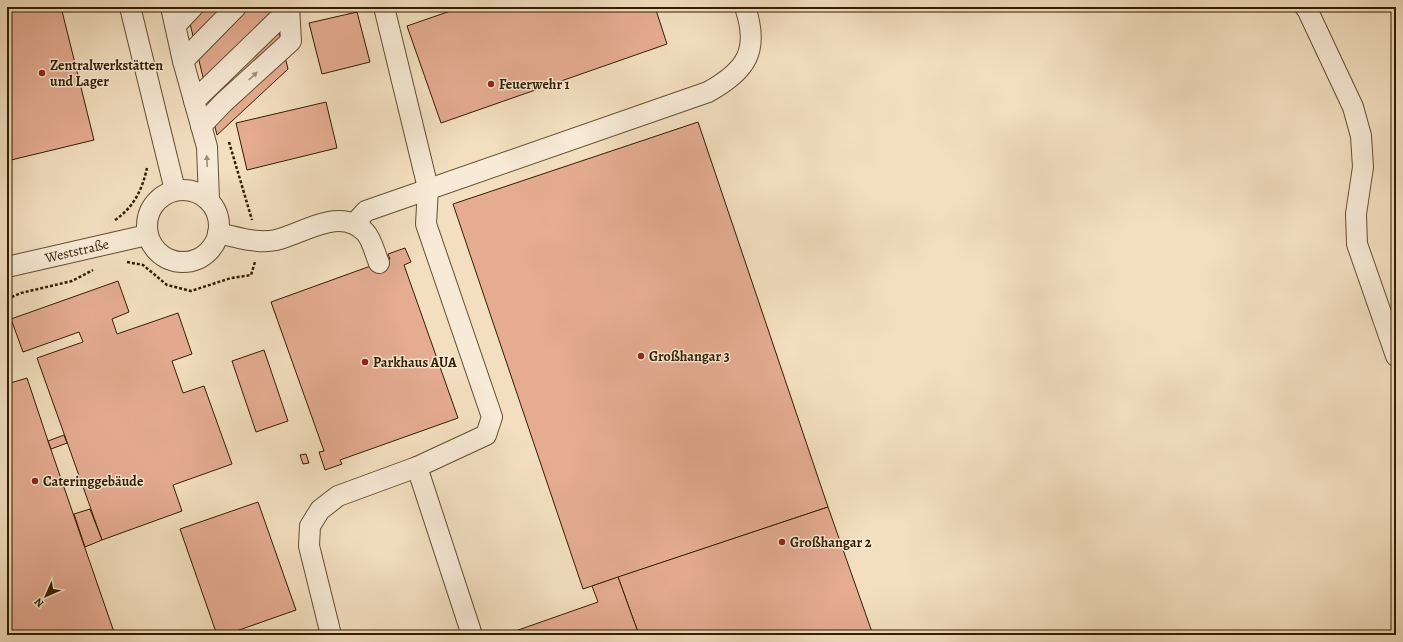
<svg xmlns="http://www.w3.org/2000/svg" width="1403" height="642" font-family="Alegreya,serif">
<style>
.building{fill:#e5ac92;stroke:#331d00}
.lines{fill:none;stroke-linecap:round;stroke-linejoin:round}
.minor-casing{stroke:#634e30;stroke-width:22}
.path{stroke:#331d00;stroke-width:2.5;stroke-dasharray:3 2;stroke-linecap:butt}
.minor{stroke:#f7ead6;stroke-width:20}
.oneway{fill:#9f8e76}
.poi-dot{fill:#8f2418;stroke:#f7ead6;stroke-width:1.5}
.labels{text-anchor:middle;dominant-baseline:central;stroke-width:3;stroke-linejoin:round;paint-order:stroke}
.poi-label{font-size:14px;font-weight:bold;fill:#331d00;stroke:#f7ead6;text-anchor:start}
.street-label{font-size:14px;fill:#331d00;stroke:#f7ead6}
</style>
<rect width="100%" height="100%" fill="#f3dfc0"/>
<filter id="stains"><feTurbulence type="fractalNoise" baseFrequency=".005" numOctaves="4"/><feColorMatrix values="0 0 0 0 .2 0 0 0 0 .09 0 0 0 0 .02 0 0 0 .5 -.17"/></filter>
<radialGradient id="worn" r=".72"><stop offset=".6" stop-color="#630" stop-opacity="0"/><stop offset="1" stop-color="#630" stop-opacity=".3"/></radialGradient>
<g class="building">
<path d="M 7,7 L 61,7 L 94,140 L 7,161 Z"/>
<path d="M 186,7 L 273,7 L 288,69 L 217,135 Z"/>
<path d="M 462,7 L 655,7 L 667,44 L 441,123 L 407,26 Z"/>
<path d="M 357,12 L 370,62 L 322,74 L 309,23 Z"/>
<path d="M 326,102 L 337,148 L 247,170 L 236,123 Z"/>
<path d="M 698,122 L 828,507 L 583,589 L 453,204 Z"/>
<path d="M 405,248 L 411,262 L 404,265 L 458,418 L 340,460 L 342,464 L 325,470 L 319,452 L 324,451 L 271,302 L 390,259 L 388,254 Z"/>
<path d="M 118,281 L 129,312 L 112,319 L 117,334 L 178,313 L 192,354 L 172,361 L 183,393 L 204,386 L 232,464 L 173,485 L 182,511 L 102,540 L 37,358 L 83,342 L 79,332 L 23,352 L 11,319 Z"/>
<path d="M 264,350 L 288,421 L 256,432 L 232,361 Z"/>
<path d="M 27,378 L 48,441 L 115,635 L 7,635 L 7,384 Z"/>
<path d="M 64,435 L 67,443 L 51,449 L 48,441 Z"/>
<path d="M 306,454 L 309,463 L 303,464 L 300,455 Z"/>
<path d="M 258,502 L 296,610 L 225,635 L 217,635 L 180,529 Z"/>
<path d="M 828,507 L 873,635 L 639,635 L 618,577 Z"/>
<path d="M 90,509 L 102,540 L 85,547 L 74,514 Z"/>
<path d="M 618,577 L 639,635 L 504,635 L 598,602 L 592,586 Z"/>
</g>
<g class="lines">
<defs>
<g id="minor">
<path d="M 130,7 L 175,190"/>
<path d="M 171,7 L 183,61 L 207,147 L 209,200"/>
<path d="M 1305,7 L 1307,9 L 1353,107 L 1361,136 L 1363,167 L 1356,214 L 1357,244 L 1396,356"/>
<path d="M 176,25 L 193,7"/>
<path d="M 183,61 L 236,7"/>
<path d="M 194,101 L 289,9"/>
<path d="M 201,126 L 224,102 L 291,41 L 289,7"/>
<circle cx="183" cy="226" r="36"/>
<path d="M 354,224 L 366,211 L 708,92 C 746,71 760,51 745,7"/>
<path d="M 218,233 C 237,237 257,244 276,240 C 304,233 341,206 365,232 C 372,239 375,254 379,263"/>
<path d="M 7,267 L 147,235"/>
<path d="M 417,467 L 472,635"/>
<path d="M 331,635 L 309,546 L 310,526 L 320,510 L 338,496 L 417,467 L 486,435 L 492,417 L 426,224 L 428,188 L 384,7"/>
</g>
</defs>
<use href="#minor" class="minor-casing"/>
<g class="path">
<path d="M 229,142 L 252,220"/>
<path d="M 115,220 C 134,207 142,190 147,168"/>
<path d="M 127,262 L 143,265 L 167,285 L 191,291 L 231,278 L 251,275 L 255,262"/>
<path d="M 7,299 L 21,293 L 72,281 L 93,270"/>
</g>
<use href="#minor" class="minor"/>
</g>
<defs><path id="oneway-solid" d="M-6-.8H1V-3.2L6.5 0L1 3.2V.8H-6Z"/></defs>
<g class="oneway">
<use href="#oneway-solid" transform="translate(253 76) rotate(-43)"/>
<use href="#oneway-solid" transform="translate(207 161) rotate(-92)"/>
</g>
<g class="poi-dot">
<circle cx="42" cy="73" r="4"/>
<circle cx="491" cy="84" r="4"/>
<circle cx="641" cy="356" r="4"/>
<circle cx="365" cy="362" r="4"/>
<circle cx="35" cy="481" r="4"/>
<circle cx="782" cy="542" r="4"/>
</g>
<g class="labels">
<g class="poi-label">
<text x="50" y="65">Zentralwerkstätten<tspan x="50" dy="16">und Lager</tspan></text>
<text x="499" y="84">Feuerwehr 1</text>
<text x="649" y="356">Großhangar 3</text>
<text x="373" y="362">Parkhaus AUA</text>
<text x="43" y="481">Cateringgebäude</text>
<text x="790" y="542">Großhangar 2</text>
</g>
<g class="street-label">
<text transform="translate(77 251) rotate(-13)">Weststraße</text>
</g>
</g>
<rect width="1403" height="642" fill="none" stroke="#f3dfc0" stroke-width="24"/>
<rect x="8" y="8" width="1387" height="626" fill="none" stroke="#331d00" stroke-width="2"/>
<rect x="12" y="12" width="1379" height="618" fill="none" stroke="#331d00"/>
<g transform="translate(46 596) rotate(225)" stroke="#f7ead6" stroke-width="3" paint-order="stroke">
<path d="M0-3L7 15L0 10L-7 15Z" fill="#331d00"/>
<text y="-6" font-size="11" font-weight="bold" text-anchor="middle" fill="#331d00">N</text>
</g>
<rect width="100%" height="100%" filter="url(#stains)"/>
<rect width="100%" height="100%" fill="url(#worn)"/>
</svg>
